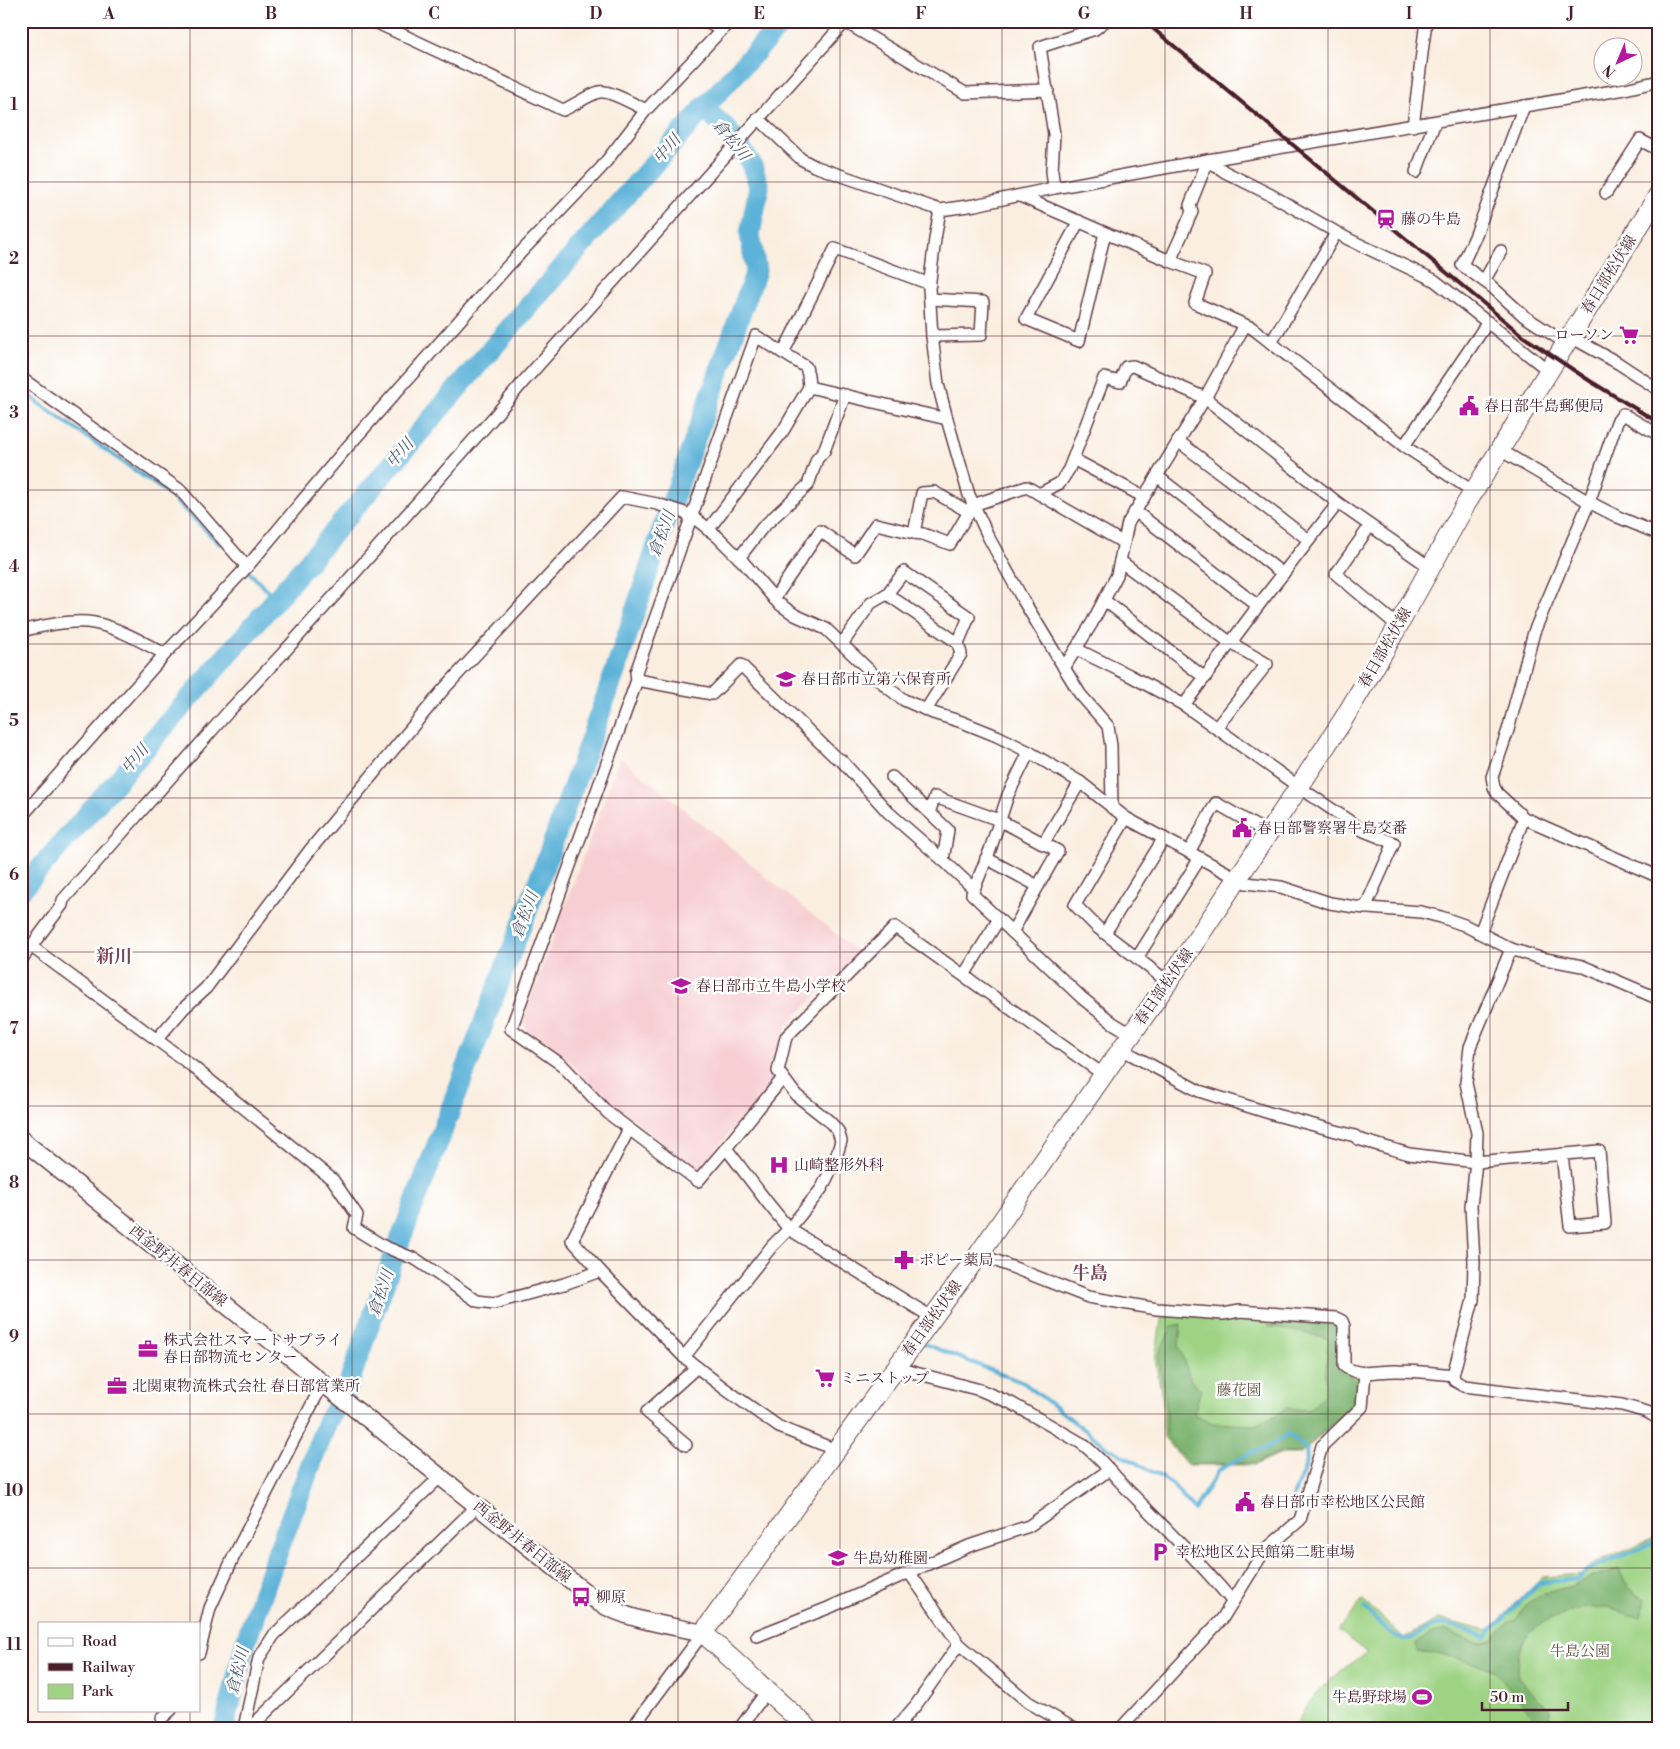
<svg xmlns="http://www.w3.org/2000/svg" width="1680" height="1749" font-family="'Libre Bodoni','Noto Serif JP',serif">
<style>
.built{fill:#f7cfd3}
.green{fill:#9ed384;stroke:#747958}
.forest{fill:#7eb572;stroke:#646a4e}
.lines{fill:none;stroke-linecap:round;stroke-linejoin:round}
.stream{stroke:#5bb2d8;stroke-width:4}
.river{stroke:#5bb2d8;stroke-width:21}
.street-casing{stroke:#643e46;stroke-width:14}
.secondary-casing{stroke:#643e46;stroke-width:19}
.primary-casing{stroke:#643e46;stroke-width:21}
.street{stroke:#fff;stroke-width:11}
.secondary{stroke:#fff;stroke-width:16}
.primary{stroke:#fff;stroke-width:19}
.rail{stroke:#4a1f2b;stroke-width:4}
.grid{fill:none;stroke:#4a1f2b;stroke-width:1;stroke-opacity:0.55}
.labels{text-anchor:middle;dominant-baseline:central;stroke-width:5;stroke-linejoin:round;paint-order:stroke}
.poi-label{font-size:15px;fill:#4a1f2b;stroke:#fff;text-anchor:start}
.street-label{font-size:15px;fill:#4a1f2b;stroke:#fff}
.park-label{font-size:15px;fill:#635546;stroke:#fff}
.water-label{font-size:16px;font-style:italic;fill:#515a70;stroke:#fff}
.quarter-label{font-size:18px;font-weight:bold;fill:#7c4656;stroke:#fff}
.neatline{fill:none;stroke:#4a1f2b;stroke-width:2}
.grid-label{font-size:16px;text-anchor:middle;font-weight:bold;fill:#4a1f2b}
</style>
<rect width="100%" height="100%" fill="#fff"/>
<filter id="ink" filterUnits="userSpaceOnUse"><feTurbulence type="fractalNoise" baseFrequency=".02" numOctaves="2"/><feDisplacementMap in="SourceGraphic" scale="10" xChannelSelector="R" yChannelSelector="G"/><feConvolveMatrix kernelMatrix="1 2 1 2 8 2 1 2 1" color-interpolation-filters="sRGB"/></filter>
<filter id="wash" filterUnits="userSpaceOnUse"><feTurbulence type="fractalNoise" baseFrequency=".0096" numOctaves="4" result="noise"/><feDisplacementMap in="SourceGraphic" scale="20" xChannelSelector="R" yChannelSelector="G"/><feGaussianBlur stdDeviation="1.12" result="paint"/><feColorMatrix in="noise" values="0 0 0 0 0 0 0 0 0 0 0 0 0 0 0 0 0 1.4 0 .05"/><feComposite in="paint" operator="in"/></filter>
<g filter="url(#wash)">
<rect width="100%" height="100%" fill="#faeee0"/>
<path class="built" d="M 620,757 L 859,953 L 786,1026 L 778,1060 L 785,1069 L 698,1170 L 607,1102 L 562,1054 L 527,1032 L 523,1019 Z"/>
<g class="green">
<path d="M 1240,1313 L 1339,1322 L 1343,1367 L 1363,1374 L 1356,1403 L 1301,1454 L 1279,1454 L 1255,1465 L 1187,1465 L 1163,1436 L 1163,1402 L 1155,1360 L 1162,1314 Z"/>
<path d="M 1659,1536 L 1659,1728 L 1295,1728 C 1310,1692 1336,1674 1367,1653 L 1338,1630 L 1363,1600 L 1404,1638 L 1439,1619 L 1488,1631 L 1543,1577 L 1581,1574 L 1590,1566 Z"/>
</g>
<g class="forest">
<path d="M 1330,1320 L 1339,1328 L 1342,1368 L 1358,1382 L 1354,1403 L 1300,1453 L 1278,1453 L 1256,1463 L 1189,1464 L 1166,1437 L 1166,1402 L 1158,1356 L 1172,1326 L 1181,1324 L 1179,1346 L 1191,1381 L 1201,1389 L 1194,1414 L 1213,1423 L 1254,1425 L 1274,1416 L 1287,1408 L 1309,1410 L 1324,1396 L 1328,1338 L 1268,1326 Z"/>
<path d="M 1619,1568 C 1624,1582 1631,1593 1645,1599 L 1641,1617 L 1628,1615 L 1608,1607 L 1576,1609 L 1539,1625 L 1525,1639 L 1520,1649 L 1517,1668 L 1518,1676 L 1535,1697 L 1550,1708 L 1549,1724 L 1552,1728 L 1540,1728 L 1534,1717 L 1496,1672 L 1473,1663 L 1437,1653 L 1418,1652 L 1416,1643 L 1432,1634 L 1444,1630 L 1477,1643 L 1493,1640 L 1508,1622 L 1515,1621 L 1526,1604 L 1545,1593 L 1571,1586 L 1586,1579 L 1609,1573 Z"/>
</g>
<g class="lines">
<g class="stream">
<path d="M 21,388 L 37,402 L 166,492 L 220,544"/>
<path d="M 246,569 L 276,599"/>
<path d="M 925,1344 L 1024,1383 L 1107,1447 L 1158,1475 L 1172,1484 L 1194,1510 L 1219,1470 L 1254,1451 L 1263,1450 L 1288,1434 L 1306,1448 L 1307,1462 L 1290,1504 L 1293,1509"/>
<path d="M 1365,1608 C 1375,1618 1395,1644 1412,1638 C 1420,1634 1427,1627 1436,1625 C 1447,1621 1473,1633 1485,1637 L 1539,1583 L 1577,1579 L 1587,1571 L 1659,1540"/>
</g>
<g class="river">
<path d="M 21,890 C 107,792 193,695 278,597 C 445,403 610,208 784,21"/>
<path d="M 224,1728 L 246,1641 L 272,1567 L 327,1422 L 346,1391 L 393,1259 L 548,856 L 616,669 L 663,527 L 756,271 L 750,234 L 759,187 L 751,163 L 726,128 L 703,108"/>
</g>
</g>
</g>
<g filter="url(#ink)">
<g class="lines">
<defs>
<g id="street">
<path d="M 373,21 L 563,110 C 575,105 588,95 599,92 C 610,90 635,105 646,110"/>
<path d="M 704,21 L 722,30"/>
<path d="M 845,22 L 965,93 L 1048,90"/>
<path d="M 1524,106 L 1475,237 L 1462,265 L 1491,286 L 1524,316 L 1567,344"/>
<path d="M 758,118 L 801,159 L 814,166 L 940,210 L 975,205 L 1054,188 L 1208,160 L 1625,89 L 1659,81"/>
<path d="M 1413,126 L 1426,21"/>
<path d="M 1208,160 L 1190,205 L 1192,212 L 1170,261 L 1205,274 L 1195,303 L 1252,328 L 1404,446 L 1474,492"/>
<path d="M 1208,160 L 1225,172 L 1271,195 L 1348,239 L 1434,280 L 1549,371"/>
<path d="M 1416,172 L 1435,122"/>
<path d="M 1054,188 L 1052,171 L 1054,134 L 1040,47 L 1095,29 L 1105,21"/>
<path d="M 1606,193 L 1640,140 L 1659,150"/>
<path d="M 1020,196 L 1170,261"/>
<path d="M 940,210 L 935,239 L 929,288 L 932,336 L 938,384 L 947,419 L 969,495 L 989,538 L 1023,600 L 1080,694 L 1108,726 L 1111,746 L 1112,808"/>
<path d="M 1079,221 L 1026,319 L 1079,341 L 1105,233"/>
<path d="M 1484,281 L 1501,251"/>
<path d="M 930,299 L 983,302 L 981,335 L 932,336"/>
<path d="M 1571,337 L 1618,363 L 1659,390"/>
<path d="M 1271,343 L 1336,233"/>
<path d="M 783,353 L 835,249 L 930,284"/>
<path d="M 21,378 L 180,490 L 247,567"/>
<path d="M 809,387 L 947,419"/>
<path d="M 1659,435 L 1623,414 L 1617,422 L 1589,502 L 1534,632 L 1508,730 L 1492,777 L 1494,787 L 1497,793 L 1524,818 L 1659,877"/>
<path d="M 1178,441 L 1309,540"/>
<path d="M 1404,446 L 1488,322"/>
<path d="M 1500,450 L 1589,502 L 1618,517 L 1659,534"/>
<path d="M 1073,459 L 1144,497"/>
<path d="M 1157,476 L 1283,574"/>
<path d="M 1039,494 L 1060,483 L 1069,469 L 1104,378 L 1120,382 L 1126,367 L 1133,366 L 1205,398 L 1338,503 L 1431,568"/>
<path d="M 1135,511 L 1258,606"/>
<path d="M 1370,526 L 1336,574 L 1398,626"/>
<path d="M 708,530 L 783,431 L 809,387 L 808,375 L 806,367 L 756,336 L 636,672 L 637,680 L 511,1029 L 562,1065 L 608,1113 L 698,1181 L 726,1148 L 767,1202 L 789,1229 L 933,1318"/>
<path d="M 914,533 L 922,493 L 934,492 L 969,512"/>
<path d="M 739,558 L 762,528 L 808,485 L 817,459 L 824,451 L 845,395"/>
<path d="M 1120,561 L 1231,643 L 1267,664 L 1216,728"/>
<path d="M 887,594 L 958,643 L 961,654 L 926,710"/>
<path d="M 774,599 L 820,531 L 855,555 L 876,524 L 914,533 L 923,534 L 950,544 L 973,505 L 1027,487 L 1124,543"/>
<path d="M 1104,600 L 1205,678"/>
<path d="M 21,631 C 42,626 72,619 94,623 C 119,628 142,642 165,654"/>
<path d="M 842,644 L 871,603 L 887,594 L 904,572 L 969,617 L 958,643"/>
<path d="M 1076,649 L 1129,675 L 1184,705 L 1299,787 L 1364,831 L 1394,843 L 1365,908"/>
<path d="M 1064,668 L 1092,623 L 1117,575 L 1128,523 L 1205,398 L 1245,325"/>
<path d="M 637,680 L 712,694 L 741,665 L 834,756 L 841,760 L 888,812 L 943,860"/>
<path d="M 1184,705 L 1258,606 L 1338,503"/>
<path d="M 1029,752 L 1008,795 L 990,850 L 972,894 L 1082,998 L 1113,1023 L 1131,1034"/>
<path d="M 892,777 L 948,830 L 943,860 L 974,889"/>
<path d="M 929,812 L 935,797 L 999,820 L 1058,851 L 1012,932"/>
<path d="M 21,817 L 165,654 L 247,567 L 343,452 L 506,268 L 601,168 L 646,110 L 730,21"/>
<path d="M 1126,818 L 1075,905 L 1098,928 L 1168,982"/>
<path d="M 1043,844 L 1080,782"/>
<path d="M 1189,852 L 1216,803 L 1268,833"/>
<path d="M 986,858 L 1038,886"/>
<path d="M 1105,933 L 1164,838"/>
<path d="M 1480,933 L 1524,818"/>
<path d="M 32,947 L 192,1066 L 333,1180 L 357,1215 L 354,1228 L 383,1246 L 417,1260 L 477,1301 L 494,1303 L 564,1284 L 600,1271 L 684,1357 L 725,1389 L 779,1427 L 836,1450"/>
<path d="M 1511,949 L 1470,1047 L 1466,1083 L 1477,1133 L 1476,1162 L 1471,1206 L 1474,1262 L 1473,1300 L 1453,1375 L 1455,1381 L 1464,1386 L 1622,1405 L 1647,1412 L 1659,1419"/>
<path d="M 1137,958 L 1200,858"/>
<path d="M 21,960 L 62,905 L 63,900 L 229,711 L 285,651 L 493,418 L 524,381 L 846,21"/>
<path d="M 964,975 L 999,919"/>
<path d="M 157,1039 L 184,1008 L 206,988 L 310,850 L 443,690 L 622,497 L 657,504 L 691,515 L 718,537 L 744,563 L 778,603 L 795,615 L 826,629 L 888,688 L 904,700 L 933,713 L 962,722 L 997,736 L 1029,752 L 1080,782 L 1126,818 L 1246,883 L 1281,887 L 1330,903 L 1355,907 L 1421,912 L 1441,917 L 1464,925 L 1511,949 L 1540,958 L 1582,966 L 1659,999"/>
<path d="M 1121,1049 L 1199,1091 L 1276,1115 L 1355,1136 L 1358,1139 L 1409,1154 L 1476,1162 L 1599,1151 L 1605,1223 L 1570,1226 L 1562,1154"/>
<path d="M 726,1148 L 783,1078"/>
<path d="M 979,1254 L 1088,1297 L 1157,1309 L 1223,1314 L 1240,1311 L 1336,1318 L 1342,1321 L 1344,1326 L 1344,1366 C 1360,1378 1379,1370 1398,1371 C 1416,1371 1435,1373 1453,1375"/>
<path d="M 600,1271 L 572,1240 L 629,1129"/>
<path d="M 684,1357 L 772,1246 L 789,1229 L 822,1188 L 835,1161 L 841,1141 L 838,1131 L 829,1121 L 796,1095 L 778,1071 L 786,1037 L 895,927 L 1104,1075"/>
<path d="M 897,1368 L 980,1390 L 1011,1403 L 1081,1443 C 1099,1456 1114,1476 1130,1492 C 1165,1528 1201,1563 1233,1602"/>
<path d="M 686,1445 L 647,1412 L 697,1367"/>
<path d="M 909,1572 L 959,1644 L 1028,1702 L 1073,1728"/>
<path d="M 757,1636 L 828,1608 L 969,1546 L 1029,1526 L 1109,1470"/>
<path d="M 199,1653 L 210,1608 L 233,1558 L 323,1383"/>
<path d="M 162,1718 L 171,1710"/>
<path d="M 244,1728 L 259,1658 L 274,1635 L 440,1477"/>
<path d="M 250,1728 L 477,1506"/>
<path d="M 632,1728 L 703,1633"/>
<path d="M 740,1728 L 767,1691"/>
<path d="M 896,1728 L 916,1705 L 959,1644"/>
<path d="M 1121,1728 L 1222,1619 L 1264,1551 L 1300,1520 L 1322,1446 L 1362,1407 L 1365,1373"/>
</g>
<path id="secondary" d="M 21,1139 L 335,1393 L 599,1603 C 631,1621 668,1625 703,1633"/>
<path id="primary" d="M 808,1728 L 703,1633 L 979,1254 L 1168,982 L 1299,787 L 1343,720 L 1384,651 L 1466,504 L 1659,194"/>
</defs>
<use href="#street" class="street-casing"/>
<use href="#secondary" class="secondary-casing"/>
<use href="#primary" class="primary-casing"/>
<use href="#street" class="street"/>
<use href="#secondary" class="secondary"/>
<use href="#primary" class="primary"/>
<path class="rail" d="M 1144,21 L 1524,337 L 1590,381 L 1659,423"/>
</g>
</g>
<path class="grid" d="M 190,21 L 190,1623M 352,21 L 352,1728M 515,21 L 515,1728M 678,21 L 678,1728M 840,21 L 840,1728M 1002,21 L 1002,1728M 1165,21 L 1165,1728M 1328,21 L 1328,1728M 1490,21 L 1490,1728M 21,182 L 1659,182M 21,336 L 1659,336M 21,490 L 1659,490M 21,644 L 1659,644M 21,798 L 1659,798M 21,952 L 1659,952M 21,1106 L 1659,1106M 21,1260 L 1659,1260M 21,1414 L 1659,1414M 21,1568 L 1659,1568M 190,1710 L 190,1728"/>
<defs>
<symbol id="station-bare" viewBox="-9 -9 18 18"><path d="M-3-6H3Q5-6 5-4V2Q5 4 3 4L4.5 6H3L1.5 4h-3L-3 6H-4.5L-3 4Q-5 4-5 2V-4Q-5-6-3-6ZM-3.5-4v3h7v-3ZM-3.5 1v1.5H-2V1ZM2 1v1.5H3.5V1Z" fill="#b5179e" stroke="#fff" stroke-width="2.5" paint-order="stroke"/></symbol>
<symbol id="supermarket-bare" viewBox="-9 -9 18 18"><path d="M-6-5.5h2.5l.6 2H6L4.5 2H-2.5L-4.4-4H-6ZM-1.5 3.2a1.3 1.3 0 1 0 .1 0ZM3 3.2a1.3 1.3 0 1 0 .1 0Z" fill="#b5179e" stroke="#fff" stroke-width="2.5" paint-order="stroke"/></symbol>
<symbol id="civic-bare" viewBox="-9 -9 18 18"><path d="M-.6-6.5H3V-4.5H.6V-3L4-1V1h2V6H-6V1h2V-1L-.6-3ZM-1.2 2.5V6h2.4V2.5Z" fill="#b5179e" stroke="#fff" stroke-width="2.5" paint-order="stroke"/></symbol>
<symbol id="school-bare" viewBox="-9 -9 18 18"><path d="M0-5L7-2L0 1L-7-2ZM-4 1L0 2.5L4 1V4Q0 6-4 4Z" fill="#b5179e" stroke="#fff" stroke-width="2.5" paint-order="stroke"/></symbol>
<symbol id="hospital-bare" viewBox="-9 -9 18 18"><path d="M-5-5h3v3.5h4V-5h3V5h-3V1.5h-4V5h-3Z" fill="#b5179e" stroke="#fff" stroke-width="2.5" paint-order="stroke"/></symbol>
<symbol id="pharmacy-bare" viewBox="-9 -9 18 18"><path d="M-2-6h4v4h4v4h-4v4h-4v-4h-4v-4h4Z" fill="#b5179e" stroke="#fff" stroke-width="2.5" paint-order="stroke"/></symbol>
<symbol id="office-bare" viewBox="-9 -9 18 18"><path d="M-6-3h4V-5.5h4V-3h4V5H-6ZM-1-4.5V-3h2v-1.5ZM-6 0V1H6V0Z" fill="#b5179e" stroke="#fff" stroke-width="2.5" paint-order="stroke"/></symbol>
<symbol id="parking-bare" viewBox="-9 -9 18 18"><path d="M-3.5-5.5H1a3.5 3.5 0 0 1 0 7H-1V5.5H-3.5ZM-1-3.4V-.6H.8a1.4 1.4 0 0 0 0-2.8Z" fill="#b5179e" stroke="#fff" stroke-width="2.5" paint-order="stroke"/></symbol>
<symbol id="bus-bare" viewBox="-9 -9 18 18"><path d="M-5-6H5V4H4V6H2V4H-2V6H-4V4H-5ZM-3.5-4V0h7V-4ZM-3.5 1.2v1.5H-2V1.2ZM2 1.2v1.5H3.5V1.2Z" fill="#b5179e" stroke="#fff" stroke-width="2.5" paint-order="stroke"/></symbol>
<symbol id="stadium-bare" viewBox="-9 -9 18 18"><path d="M0-5a6.5 5 0 1 0 0 10a6.5 5 0 1 0 0-10ZM-3.5-1.8h7v3.6h-7Z" fill="#b5179e" stroke="#fff" stroke-width="2.5" paint-order="stroke"/></symbol>
</defs>
<g fill-rule="evenodd">
<use href="#station-bare" x="1372" y="205" width="28" height="28"/>
<use href="#supermarket-bare" x="1615" y="321" width="28" height="28"/>
<use href="#civic-bare" x="1455" y="392" width="28" height="28"/>
<use href="#school-bare" x="772" y="665" width="28" height="28"/>
<use href="#civic-bare" x="1228" y="814" width="28" height="28"/>
<use href="#school-bare" x="667" y="972" width="28" height="28"/>
<use href="#hospital-bare" x="765" y="1151" width="28" height="28"/>
<use href="#pharmacy-bare" x="890" y="1246" width="28" height="28"/>
<use href="#office-bare" x="134" y="1335" width="28" height="28"/>
<use href="#supermarket-bare" x="811" y="1364" width="28" height="28"/>
<use href="#office-bare" x="103" y="1372" width="28" height="28"/>
<use href="#civic-bare" x="1231" y="1488" width="28" height="28"/>
<use href="#parking-bare" x="1146" y="1538" width="28" height="28"/>
<use href="#school-bare" x="824" y="1544" width="28" height="28"/>
<use href="#bus-bare" x="567" y="1583" width="28" height="28"/>
<use href="#stadium-bare" x="1408" y="1683" width="28" height="28"/>
</g>
<g class="labels">
<g class="poi-label">
<text x="1401" y="219">藤の牛島</text>
<text x="1614" y="335" text-anchor="end">ローソン</text>
<text x="1484" y="406">春日部牛島郵便局</text>
<text x="801" y="679">春日部市立第六保育所</text>
<text x="1257" y="828">春日部警察署牛島交番</text>
<text x="696" y="986">春日部市立牛島小学校</text>
<text x="794" y="1165">山崎整形外科</text>
<text x="919" y="1260">ポピー薬局</text>
<text x="163" y="1340">株式会社スマートサプライ<tspan x="163" dy="17">春日部物流センター</tspan></text>
<text x="840" y="1378">ミニストップ</text>
<text x="132" y="1386">北関東物流株式会社 春日部営業所</text>
<text x="1260" y="1502">春日部市幸松地区公民館</text>
<text x="1175" y="1552">幸松地区公民館第二駐車場</text>
<text x="853" y="1558">牛島幼稚園</text>
<text x="596" y="1597">柳原</text>
<text x="1407" y="1697" text-anchor="end">牛島野球場</text>
</g>
<g class="street-label">
<text transform="translate(1609 275) rotate(-58)">春日部松伏線</text>
<text transform="translate(1385 648) rotate(-60)">春日部松伏線</text>
<text transform="translate(1164 987) rotate(-55)">春日部松伏線</text>
<text transform="translate(178 1266) rotate(39)">西金野井春日部線</text>
<text transform="translate(932 1319) rotate(-54)">春日部松伏線</text>
<text transform="translate(522 1542) rotate(39)">西金野井春日部線</text>
</g>
<g class="park-label">
<text x="1239" y="1390">藤花園</text>
<text x="1580" y="1651">牛島公園</text>
</g>
<g class="water-label">
<text transform="translate(731 140) rotate(51)">倉松川</text>
<text transform="translate(667 149) rotate(-49)">中川</text>
<text transform="translate(400 453) rotate(-49)">中川</text>
<text transform="translate(662 534) rotate(-70)">倉松川</text>
<text transform="translate(135 759) rotate(-49)">中川</text>
<text transform="translate(525 915) rotate(-69)">倉松川</text>
<text transform="translate(381 1293) rotate(-71)">倉松川</text>
<text transform="translate(238 1671) rotate(-76)">倉松川</text>
</g>
<g class="quarter-label">
<text x="114" y="956">新川</text>
<text x="1090" y="1273">牛島</text>
</g>
</g>
<rect width="1680" height="1749" fill="none" stroke="#fff" stroke-width="55"/>
<rect x="38" y="1622" width="162" height="90" fill="#ffffff" stroke="#b7a5aa"/>
<rect x="48" y="1638" width="25" height="8" fill="#ffffff" stroke="#b7a5aa"/>
<text x="82" y="1646" font-size="15" fill="#4a1f2b">Road</text>
<rect x="48" y="1663" width="25" height="8" fill="#4a1f2b" stroke="#b7a5aa"/>
<text x="82" y="1672" font-size="15" fill="#4a1f2b">Railway</text>
<rect x="48" y="1684" width="25" height="15" fill="#9ed384" stroke="#b7a5aa"/>
<text x="82" y="1696" font-size="15" fill="#4a1f2b">Park</text>
<g transform="translate(1618 62) rotate(224)"><circle r="24" fill="#ffffff" stroke="#b7a5aa"/>
<path d="M0-4L9 19L0 12L-9 19Z" fill="#b5179e"/>
<text y="-8" font-size="14" font-weight="bold" text-anchor="middle" fill="#4a1f2b">N</text>
</g>
<path d="M1482 1702v8h86v-8" fill="none" stroke="#4a1f2b" stroke-width="2.5"/>
<text x="1490" y="1702" font-size="15" fill="#4a1f2b" stroke="#ffffff" stroke-width="4" paint-order="stroke">50 m</text>
<rect x="28" y="28" width="1624" height="1694" class="neatline"/>
<g class="grid-label">
<text x="109" y="19">A</text>
<text x="271" y="19">B</text>
<text x="434" y="19">C</text>
<text x="596" y="19">D</text>
<text x="759" y="19">E</text>
<text x="921" y="19">F</text>
<text x="1084" y="19">G</text>
<text x="1246" y="19">H</text>
<text x="1409" y="19">I</text>
<text x="1571" y="19">J</text>
<text x="14" y="110">1</text>
<text x="14" y="264">2</text>
<text x="14" y="418">3</text>
<text x="14" y="572">4</text>
<text x="14" y="726">5</text>
<text x="14" y="880">6</text>
<text x="14" y="1034">7</text>
<text x="14" y="1188">8</text>
<text x="14" y="1342">9</text>
<text x="14" y="1496">10</text>
<text x="14" y="1650">11</text>
</g>
</svg>
